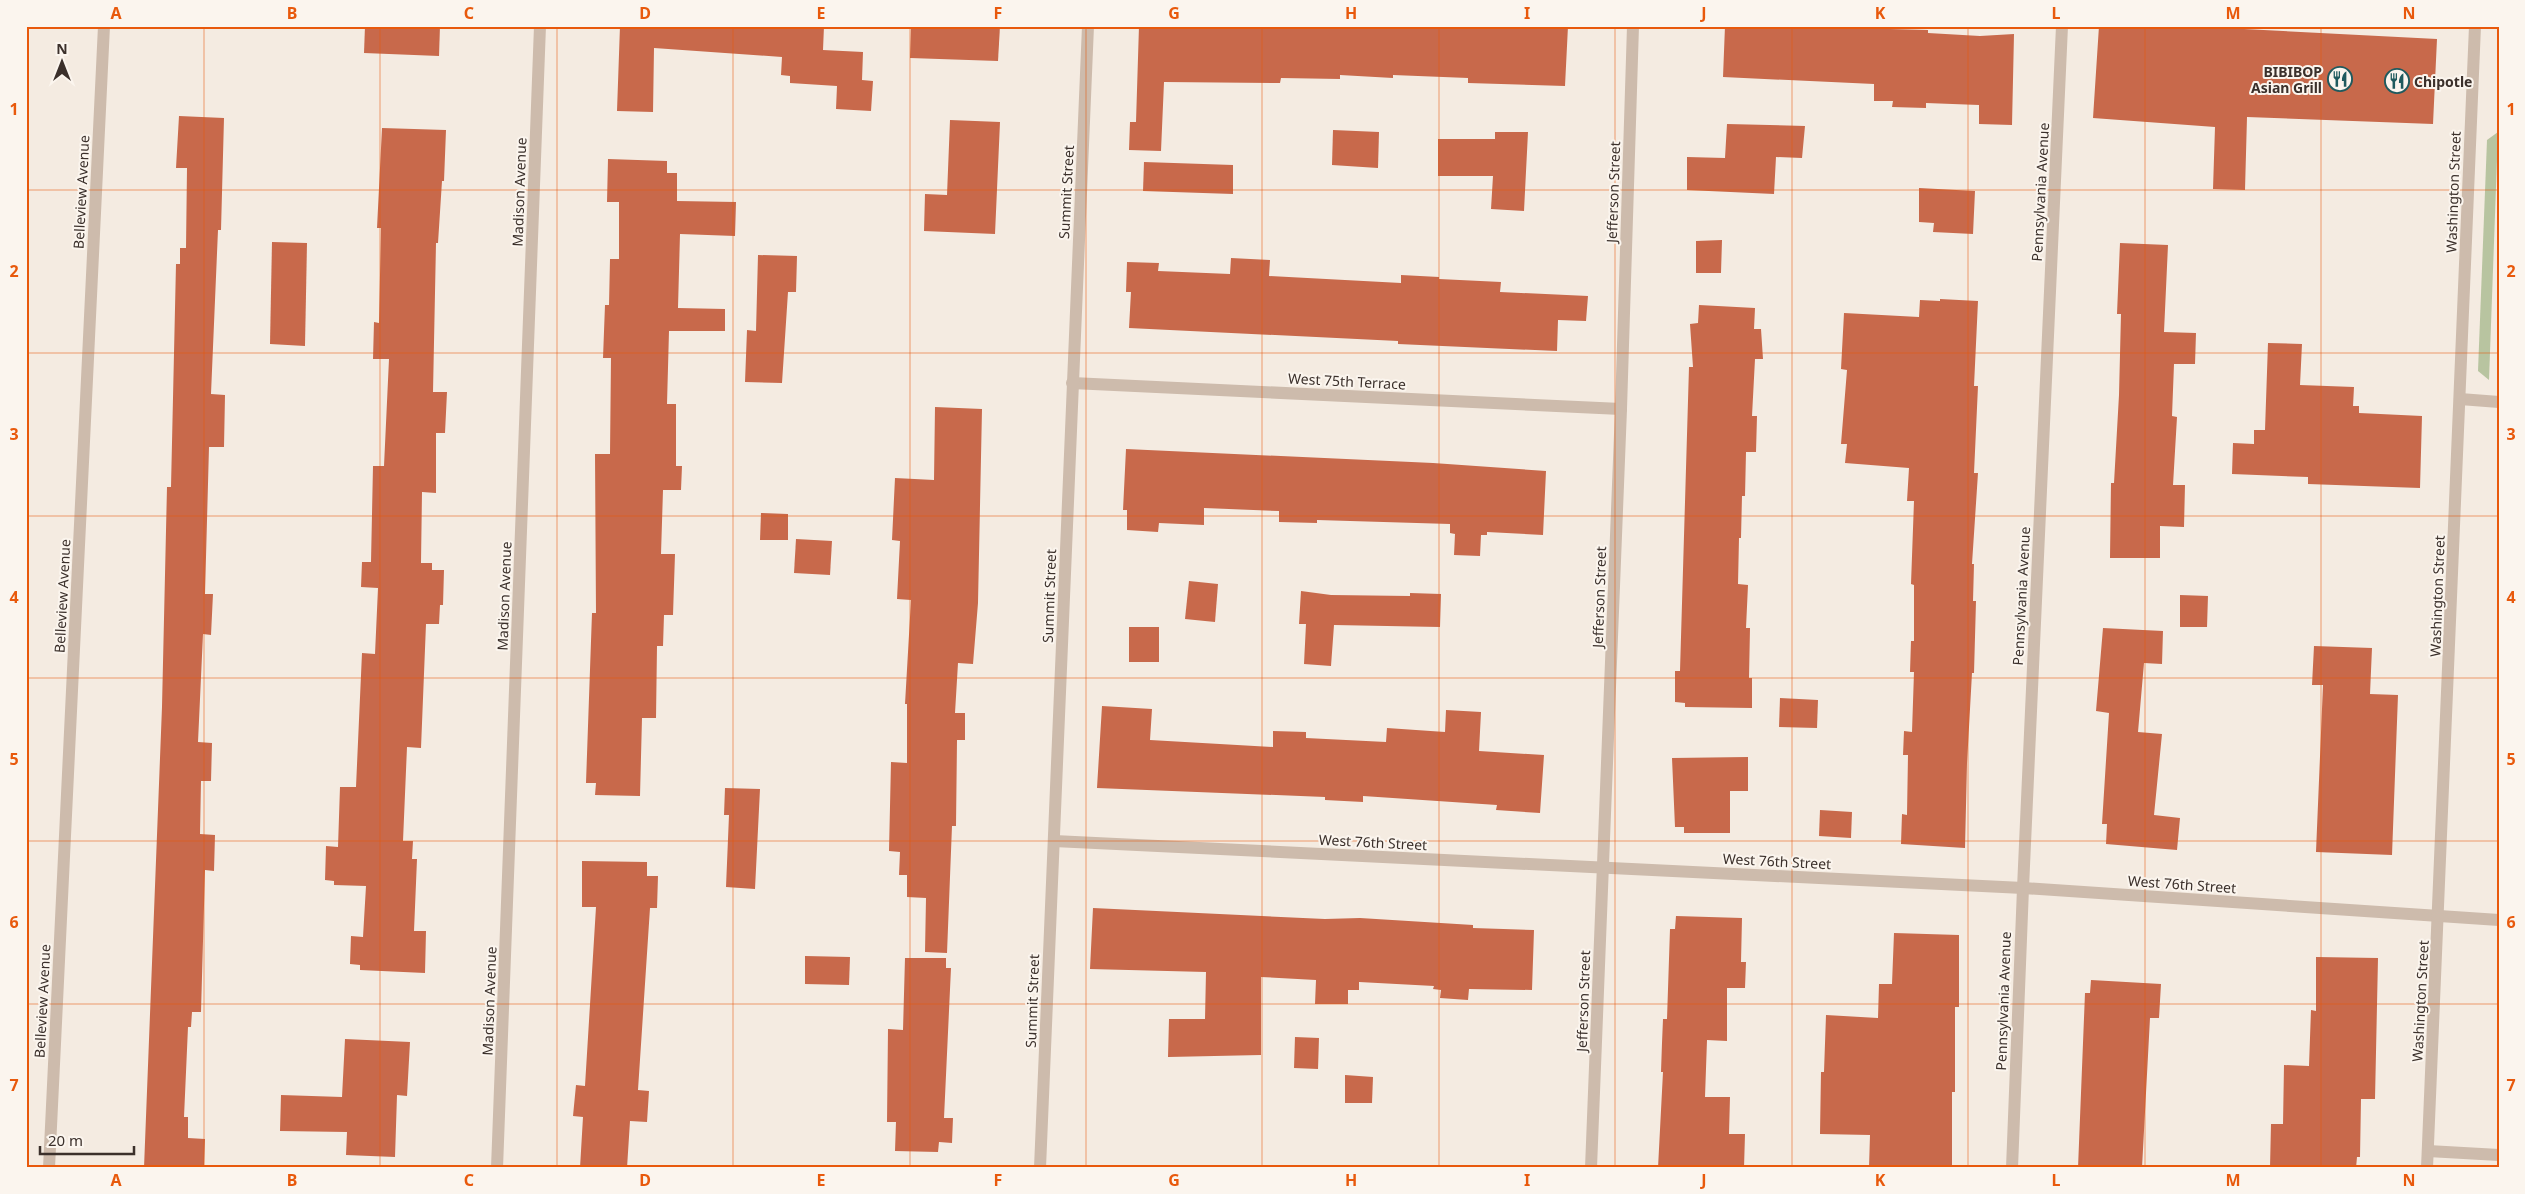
<svg xmlns="http://www.w3.org/2000/svg" width="2525" height="1194" font-family="'Noto Sans',sans-serif">
<style>
.green{fill:#b8c4a0}
.building{fill:#c8694b}
.lines{fill:none;stroke-linecap:round;stroke-linejoin:round}
.service{stroke:#cdbbac;stroke-width:12}
.minor{stroke:#cdbbac;stroke-width:12}
.grid{fill:none;stroke:#e8590c;stroke-width:1;stroke-opacity:0.55}
.labels{text-anchor:middle;dominant-baseline:central;stroke-width:4;stroke-linejoin:round;paint-order:stroke}
.poi-label{font-size:14px;font-weight:bold;fill:#3b302b;stroke:#fbf5ee;text-anchor:end}
.street-label{font-size:14px;fill:#3b302b;stroke:#fbf5ee}
.neatline{fill:none;stroke:#e8590c;stroke-width:2}
.grid-label{font-size:16px;text-anchor:middle;font-weight:bold;fill:#e8590c}
</style>
<rect width="100%" height="100%" fill="#f4ebe1"/>
<path class="green" d="M 2498,132 L 2489,380 L 2478,371 L 2487,140 Z"/>
<g class="building">
<path d="M 365,26 L 440,26 L 439,56 L 364,53 Z"/>
<path d="M 620,26 L 824,26 L 823,50 L 863,52 L 862,80 L 873,81 L 871,111 L 836,109 L 837,86 L 790,83 L 790,76 L 781,75 L 782,57 L 654,48 L 653,112 L 617,111 Z"/>
<path d="M 911,26 L 1000,26 L 998,61 L 910,58 Z"/>
<path d="M 1139,26 L 1568,26 L 1565,86 L 1468,83 L 1468,78 L 1393,75 L 1393,78 L 1340,75 L 1340,79 L 1281,78 L 1280,83 L 1164,82 L 1161,151 L 1129,150 L 1130,122 L 1136,122 Z"/>
<path d="M 1725,26 L 1853,28 L 1928,30 L 1928,33 L 1980,36 L 2014,34 L 2012,125 L 1979,124 L 1979,105 L 1926,103 L 1926,108 L 1892,107 L 1893,101 L 1874,101 L 1874,84 L 1723,77 Z"/>
<path d="M 2099,26 L 2161,26 L 2205,29 L 2205,27 L 2437,39 L 2433,124 L 2247,117 L 2245,190 L 2213,189 L 2215,127 L 2093,118 Z"/>
<path d="M 179,116 L 224,118 L 221,230 L 218,230 L 211,394 L 225,395 L 224,447 L 209,447 L 205,594 L 213,594 L 211,635 L 203,634 L 198,742 L 212,743 L 211,781 L 201,781 L 200,834 L 215,835 L 214,871 L 205,870 L 201,1012 L 192,1012 L 191,1027 L 188,1027 L 184,1117 L 188,1117 L 188,1138 L 205,1139 L 204,1168 L 144,1168 L 162,707 L 167,487 L 171,487 L 176,264 L 180,264 L 180,248 L 186,248 L 187,168 L 176,168 Z"/>
<path d="M 950,120 L 1000,122 L 995,234 L 924,231 L 925,194 L 947,195 Z"/>
<path d="M 1727,124 L 1805,126 L 1802,158 L 1776,157 L 1774,194 L 1687,190 L 1687,157 L 1725,158 Z"/>
<path d="M 382,128 L 446,130 L 444,181 L 442,181 L 438,243 L 436,243 L 433,392 L 447,392 L 445,433 L 436,433 L 436,493 L 422,492 L 421,563 L 432,563 L 432,570 L 444,570 L 443,605 L 440,605 L 439,624 L 426,624 L 421,748 L 407,747 L 403,841 L 413,841 L 412,859 L 417,859 L 414,931 L 426,931 L 425,973 L 360,970 L 360,965 L 350,964 L 351,936 L 363,937 L 366,886 L 334,885 L 334,881 L 325,880 L 326,846 L 338,847 L 340,787 L 356,787 L 362,653 L 375,654 L 378,588 L 361,587 L 362,562 L 371,562 L 373,466 L 384,466 L 389,359 L 373,359 L 374,322 L 379,323 L 381,228 L 377,228 Z"/>
<path d="M 1333,130 L 1379,132 L 1378,168 L 1332,165 Z"/>
<path d="M 1495,132 L 1528,132 L 1524,211 L 1491,209 L 1493,176 L 1438,176 L 1438,139 L 1495,139 Z"/>
<path d="M 608,159 L 667,161 L 667,173 L 677,173 L 677,201 L 736,202 L 735,236 L 680,234 L 678,308 L 725,309 L 725,331 L 669,331 L 667,404 L 676,404 L 676,466 L 682,466 L 681,490 L 663,490 L 661,554 L 675,554 L 673,615 L 664,615 L 663,646 L 657,646 L 656,718 L 642,718 L 640,796 L 595,795 L 596,783 L 586,783 L 592,613 L 596,613 L 595,454 L 610,454 L 611,358 L 603,358 L 605,305 L 609,305 L 610,259 L 619,259 L 619,202 L 607,202 Z"/>
<path d="M 1144,162 L 1233,165 L 1233,194 L 1143,191 Z"/>
<path d="M 1919,188 L 1975,191 L 1973,234 L 1933,232 L 1934,223 L 1919,222 Z"/>
<path d="M 1722,240 L 1721,273 L 1696,273 L 1696,241 Z"/>
<path d="M 272,242 L 307,243 L 305,346 L 270,344 Z"/>
<path d="M 2120,243 L 2168,245 L 2164,332 L 2196,333 L 2195,364 L 2174,364 L 2172,416 L 2177,417 L 2173,485 L 2185,485 L 2184,527 L 2160,526 L 2160,558 L 2110,558 L 2111,483 L 2114,483 L 2119,395 L 2121,314 L 2117,314 Z"/>
<path d="M 758,255 L 797,256 L 796,292 L 788,292 L 782,383 L 745,382 L 747,330 L 756,331 Z"/>
<path d="M 1231,258 L 1270,260 L 1269,276 L 1401,283 L 1401,275 L 1439,277 L 1439,279 L 1501,282 L 1500,292 L 1588,296 L 1586,321 L 1558,320 L 1557,351 L 1398,344 L 1398,341 L 1129,328 L 1131,292 L 1126,292 L 1127,262 L 1159,263 L 1158,271 L 1230,274 Z"/>
<path d="M 1940,299 L 1978,301 L 1974,386 L 1978,386 L 1974,473 L 1978,473 L 1972,564 L 1974,564 L 1973,601 L 1976,601 L 1974,673 L 1972,673 L 1967,763 L 1965,848 L 1901,844 L 1902,814 L 1907,815 L 1908,755 L 1903,755 L 1904,731 L 1912,732 L 1914,672 L 1910,672 L 1911,641 L 1914,641 L 1914,585 L 1911,584 L 1914,501 L 1907,501 L 1909,468 L 1845,463 L 1847,444 L 1841,444 L 1847,370 L 1841,369 L 1844,313 L 1919,317 L 1920,300 L 1940,301 Z"/>
<path d="M 1699,305 L 1755,308 L 1754,329 L 1761,329 L 1763,359 L 1755,359 L 1752,416 L 1757,416 L 1756,452 L 1746,452 L 1745,496 L 1742,496 L 1741,538 L 1739,538 L 1738,584 L 1748,585 L 1746,628 L 1750,628 L 1749,678 L 1752,678 L 1752,708 L 1685,707 L 1685,703 L 1675,702 L 1675,671 L 1680,671 L 1689,367 L 1693,367 L 1690,324 L 1698,323 Z"/>
<path d="M 2268,343 L 2302,344 L 2300,385 L 2354,387 L 2353,406 L 2359,406 L 2359,413 L 2422,416 L 2420,488 L 2308,484 L 2308,477 L 2232,474 L 2233,443 L 2254,444 L 2254,430 L 2265,430 Z"/>
<path d="M 935,407 L 982,409 L 978,603 L 973,664 L 958,663 L 955,713 L 965,713 L 965,740 L 957,740 L 956,826 L 952,826 L 947,953 L 925,952 L 926,898 L 907,897 L 907,875 L 899,875 L 900,852 L 889,851 L 891,762 L 907,763 L 907,704 L 905,704 L 911,600 L 897,599 L 900,541 L 892,540 L 895,478 L 934,480 Z"/>
<path d="M 1126,449 L 1433,463 L 1546,471 L 1543,535 L 1487,532 L 1487,535 L 1481,535 L 1480,556 L 1454,555 L 1455,534 L 1450,533 L 1450,524 L 1317,520 L 1317,523 L 1279,522 L 1279,511 L 1204,508 L 1204,525 L 1159,523 L 1158,532 L 1127,530 L 1127,510 L 1123,510 Z"/>
<path d="M 761,513 L 788,514 L 788,540 L 760,540 Z"/>
<path d="M 796,539 L 832,541 L 830,575 L 794,573 Z"/>
<path d="M 1189,581 L 1218,584 L 1215,622 L 1185,619 Z"/>
<path d="M 1301,591 L 1331,595 L 1410,596 L 1410,593 L 1441,594 L 1440,627 L 1334,625 L 1331,666 L 1304,664 L 1306,624 L 1299,624 Z"/>
<path d="M 2180,595 L 2208,596 L 2207,627 L 2180,627 Z"/>
<rect x="1129" y="627" width="30" height="35"/>
<path d="M 2103,628 L 2163,631 L 2162,664 L 2144,663 L 2138,732 L 2162,734 L 2154,815 L 2180,818 L 2177,850 L 2106,844 L 2107,824 L 2102,824 L 2109,713 L 2096,711 Z"/>
<path d="M 2314,646 L 2372,648 L 2370,694 L 2398,695 L 2392,855 L 2316,852 L 2323,685 L 2312,685 Z"/>
<path d="M 1780,698 L 1818,700 L 1817,728 L 1779,727 Z"/>
<path d="M 1102,706 L 1152,709 L 1150,740 L 1273,747 L 1273,731 L 1306,732 L 1306,738 L 1386,742 L 1387,728 L 1445,732 L 1446,710 L 1481,712 L 1479,751 L 1544,755 L 1540,813 L 1496,810 L 1497,805 L 1363,796 L 1363,802 L 1325,800 L 1325,797 L 1097,788 Z"/>
<path d="M 1748,757 L 1748,791 L 1730,791 L 1730,833 L 1684,833 L 1684,827 L 1675,827 L 1672,758 Z"/>
<path d="M 725,788 L 760,789 L 755,889 L 726,887 L 729,815 L 724,815 Z"/>
<path d="M 1820,810 L 1852,812 L 1851,838 L 1819,836 Z"/>
<path d="M 582,861 L 647,862 L 647,876 L 658,876 L 657,908 L 650,908 L 638,1090 L 649,1091 L 647,1122 L 630,1121 L 627,1168 L 580,1168 L 583,1117 L 573,1116 L 576,1085 L 585,1086 L 596,907 L 582,907 Z"/>
<path d="M 1093,908 L 1325,919 L 1360,918 L 1473,925 L 1473,928 L 1534,930 L 1532,990 L 1469,989 L 1468,1000 L 1440,998 L 1441,990 L 1433,989 L 1434,986 L 1359,982 L 1359,990 L 1348,990 L 1348,1004 L 1315,1004 L 1316,980 L 1261,977 L 1261,1055 L 1168,1057 L 1169,1019 L 1205,1019 L 1206,972 L 1090,969 Z"/>
<path d="M 1676,916 L 1742,918 L 1741,962 L 1746,962 L 1745,988 L 1727,988 L 1727,1041 L 1707,1040 L 1705,1097 L 1730,1097 L 1729,1134 L 1745,1134 L 1744,1168 L 1658,1168 L 1663,1072 L 1661,1072 L 1662,1043 L 1663,1019 L 1667,1019 L 1670,929 L 1675,929 Z"/>
<path d="M 1894,933 L 1959,935 L 1959,1007 L 1955,1007 L 1955,1092 L 1952,1092 L 1952,1168 L 1869,1168 L 1870,1135 L 1820,1134 L 1821,1072 L 1824,1072 L 1826,1015 L 1878,1018 L 1879,984 L 1892,984 Z"/>
<path d="M 805,956 L 850,957 L 849,985 L 805,984 Z"/>
<path d="M 2316,957 L 2378,958 L 2375,1099 L 2361,1099 L 2360,1157 L 2357,1157 L 2356,1168 L 2270,1168 L 2271,1124 L 2283,1124 L 2284,1065 L 2309,1066 L 2311,1010 L 2316,1011 Z"/>
<path d="M 905,958 L 946,958 L 946,968 L 951,968 L 944,1118 L 953,1118 L 952,1143 L 939,1142 L 938,1152 L 895,1151 L 896,1122 L 887,1122 L 888,1029 L 903,1030 Z"/>
<path d="M 2091,980 L 2161,984 L 2159,1018 L 2150,1018 L 2142,1168 L 2078,1168 L 2085,993 L 2090,993 Z"/>
<path d="M 1295,1037 L 1319,1038 L 1318,1069 L 1294,1068 Z"/>
<path d="M 345,1039 L 410,1042 L 407,1096 L 397,1095 L 395,1157 L 346,1155 L 347,1132 L 280,1131 L 281,1095 L 342,1097 Z"/>
<path d="M 1345,1075 L 1373,1077 L 1372,1103 L 1345,1103 Z"/>
</g>
<g class="lines">
<g class="service">
<path d="M 2460,399 L 2499,402"/>
<path d="M 2428,1151 L 2499,1155"/>
</g>
<g class="minor">
<path d="M 1072,383 L 1621,409"/>
<path d="M 1054,841 L 2023,888 L 2499,920"/>
<path d="M 49,1168 L 104,26"/>
<path d="M 497,1168 L 540,26"/>
<path d="M 1040,1168 L 1088,26"/>
<path d="M 1591,1168 L 1621,409 L 1633,26"/>
<path d="M 2012,1168 L 2023,888 L 2062,26"/>
<path d="M 2427,1168 L 2475,26"/>
</g>
</g>
<path class="grid" d="M 204,26 L 204,1168M 380,26 L 380,1168M 557,26 L 557,1168M 733,26 L 733,1168M 910,26 L 910,1168M 1086,26 L 1086,1168M 1262,26 L 1262,1168M 1439,26 L 1439,1168M 1615,26 L 1615,1168M 1792,26 L 1792,1168M 1968,26 L 1968,1168M 2145,26 L 2145,1168M 2321,26 L 2321,1168M 26,190 L 2499,190M 26,353 L 2499,353M 26,516 L 2499,516M 26,678 L 2499,678M 26,841 L 2499,841M 26,1004 L 2499,1004"/>
<defs>
<symbol id="restaurant-ring" viewBox="-11 -11 22 22"><circle r="9.5" fill="#fbf5ee" stroke="#1f5a5e" stroke-width="1.5"/><path d="M-5-6h1v4h1v-4h1v4h1v-4h1v5L-1.5 .5V6h-2V.5L-5-1ZM5-6V6H3V1.5H1.5Q1.5-4 5-6Z" fill="#1f5a5e"/></symbol>
</defs>
<g fill-rule="evenodd">
<use href="#restaurant-ring" x="2326" y="65" width="28" height="28"/>
<use href="#restaurant-ring" x="2383" y="67" width="28" height="28"/>
</g>
<g class="labels">
<g class="poi-label">
<text x="2322" y="71">BIBIBOP<tspan x="2322" dy="16">Asian Grill</tspan></text>
<text x="2414" y="81" text-anchor="start">Chipotle</text>
</g>
<g class="street-label">
<text transform="translate(81 192) rotate(-87)">Belleview Avenue</text>
<text transform="translate(519 192) rotate(-88)">Madison Avenue</text>
<text transform="translate(1066 192) rotate(-87)">Summit Street</text>
<text transform="translate(1613 192) rotate(-88)">Jefferson Street</text>
<text transform="translate(2040 192) rotate(-87)">Pennsylvania Avenue</text>
<text transform="translate(2453 192) rotate(-88)">Washington Street</text>
<text transform="translate(1347 381) rotate(3)">West 75th Terrace</text>
<text transform="translate(62 596) rotate(-87)">Belleview Avenue</text>
<text transform="translate(504 596) rotate(-88)">Madison Avenue</text>
<text transform="translate(1049 596) rotate(-88)">Summit Street</text>
<text transform="translate(2021 596) rotate(-87)">Pennsylvania Avenue</text>
<text transform="translate(2437 596) rotate(-88)">Washington Street</text>
<text transform="translate(1599 597) rotate(-88)">Jefferson Street</text>
<text transform="translate(1373 842) rotate(3)">West 76th Street</text>
<text transform="translate(1777 861) rotate(3)">West 76th Street</text>
<text transform="translate(2182 884) rotate(4)">West 76th Street</text>
<text transform="translate(42 1001) rotate(-87)">Belleview Avenue</text>
<text transform="translate(489 1001) rotate(-88)">Madison Avenue</text>
<text transform="translate(1032 1001) rotate(-88)">Summit Street</text>
<text transform="translate(1583 1001) rotate(-88)">Jefferson Street</text>
<text transform="translate(2003 1001) rotate(-88)">Pennsylvania Avenue</text>
<text transform="translate(2420 1001) rotate(-87)">Washington Street</text>
</g>
</g>
<rect width="2525" height="1194" fill="none" stroke="#fbf5ee" stroke-width="55"/>
<g transform="translate(62 62)" stroke="#fbf5ee" stroke-width="4" paint-order="stroke">
<path d="M0-4L9 19L0 12L-9 19Z" fill="#3b302b"/>
<text y="-8" font-size="14" font-weight="bold" text-anchor="middle" fill="#3b302b">N</text>
</g>
<path d="M40 1146v8h94v-8" fill="none" stroke="#3b302b" stroke-width="2.5"/>
<text x="48" y="1146" font-size="15" fill="#3b302b" stroke="#fbf5ee" stroke-width="4" paint-order="stroke">20 m</text>
<rect x="28" y="28" width="2470" height="1138" class="neatline"/>
<g class="grid-label">
<text x="116" y="19">A</text>
<text x="292" y="19">B</text>
<text x="469" y="19">C</text>
<text x="645" y="19">D</text>
<text x="821" y="19">E</text>
<text x="998" y="19">F</text>
<text x="1174" y="19">G</text>
<text x="1351" y="19">H</text>
<text x="1527" y="19">I</text>
<text x="1704" y="19">J</text>
<text x="1880" y="19">K</text>
<text x="2056" y="19">L</text>
<text x="2233" y="19">M</text>
<text x="2409" y="19">N</text>
<text x="14" y="115">1</text>
<text x="2511" y="115">1</text>
<text x="14" y="277">2</text>
<text x="2511" y="277">2</text>
<text x="14" y="440">3</text>
<text x="2511" y="440">3</text>
<text x="14" y="603">4</text>
<text x="2511" y="603">4</text>
<text x="14" y="765">5</text>
<text x="2511" y="765">5</text>
<text x="14" y="928">6</text>
<text x="2511" y="928">6</text>
<text x="14" y="1091">7</text>
<text x="2511" y="1091">7</text>
<text x="116" y="1186">A</text>
<text x="292" y="1186">B</text>
<text x="469" y="1186">C</text>
<text x="645" y="1186">D</text>
<text x="821" y="1186">E</text>
<text x="998" y="1186">F</text>
<text x="1174" y="1186">G</text>
<text x="1351" y="1186">H</text>
<text x="1527" y="1186">I</text>
<text x="1704" y="1186">J</text>
<text x="1880" y="1186">K</text>
<text x="2056" y="1186">L</text>
<text x="2233" y="1186">M</text>
<text x="2409" y="1186">N</text>
</g>
</svg>
